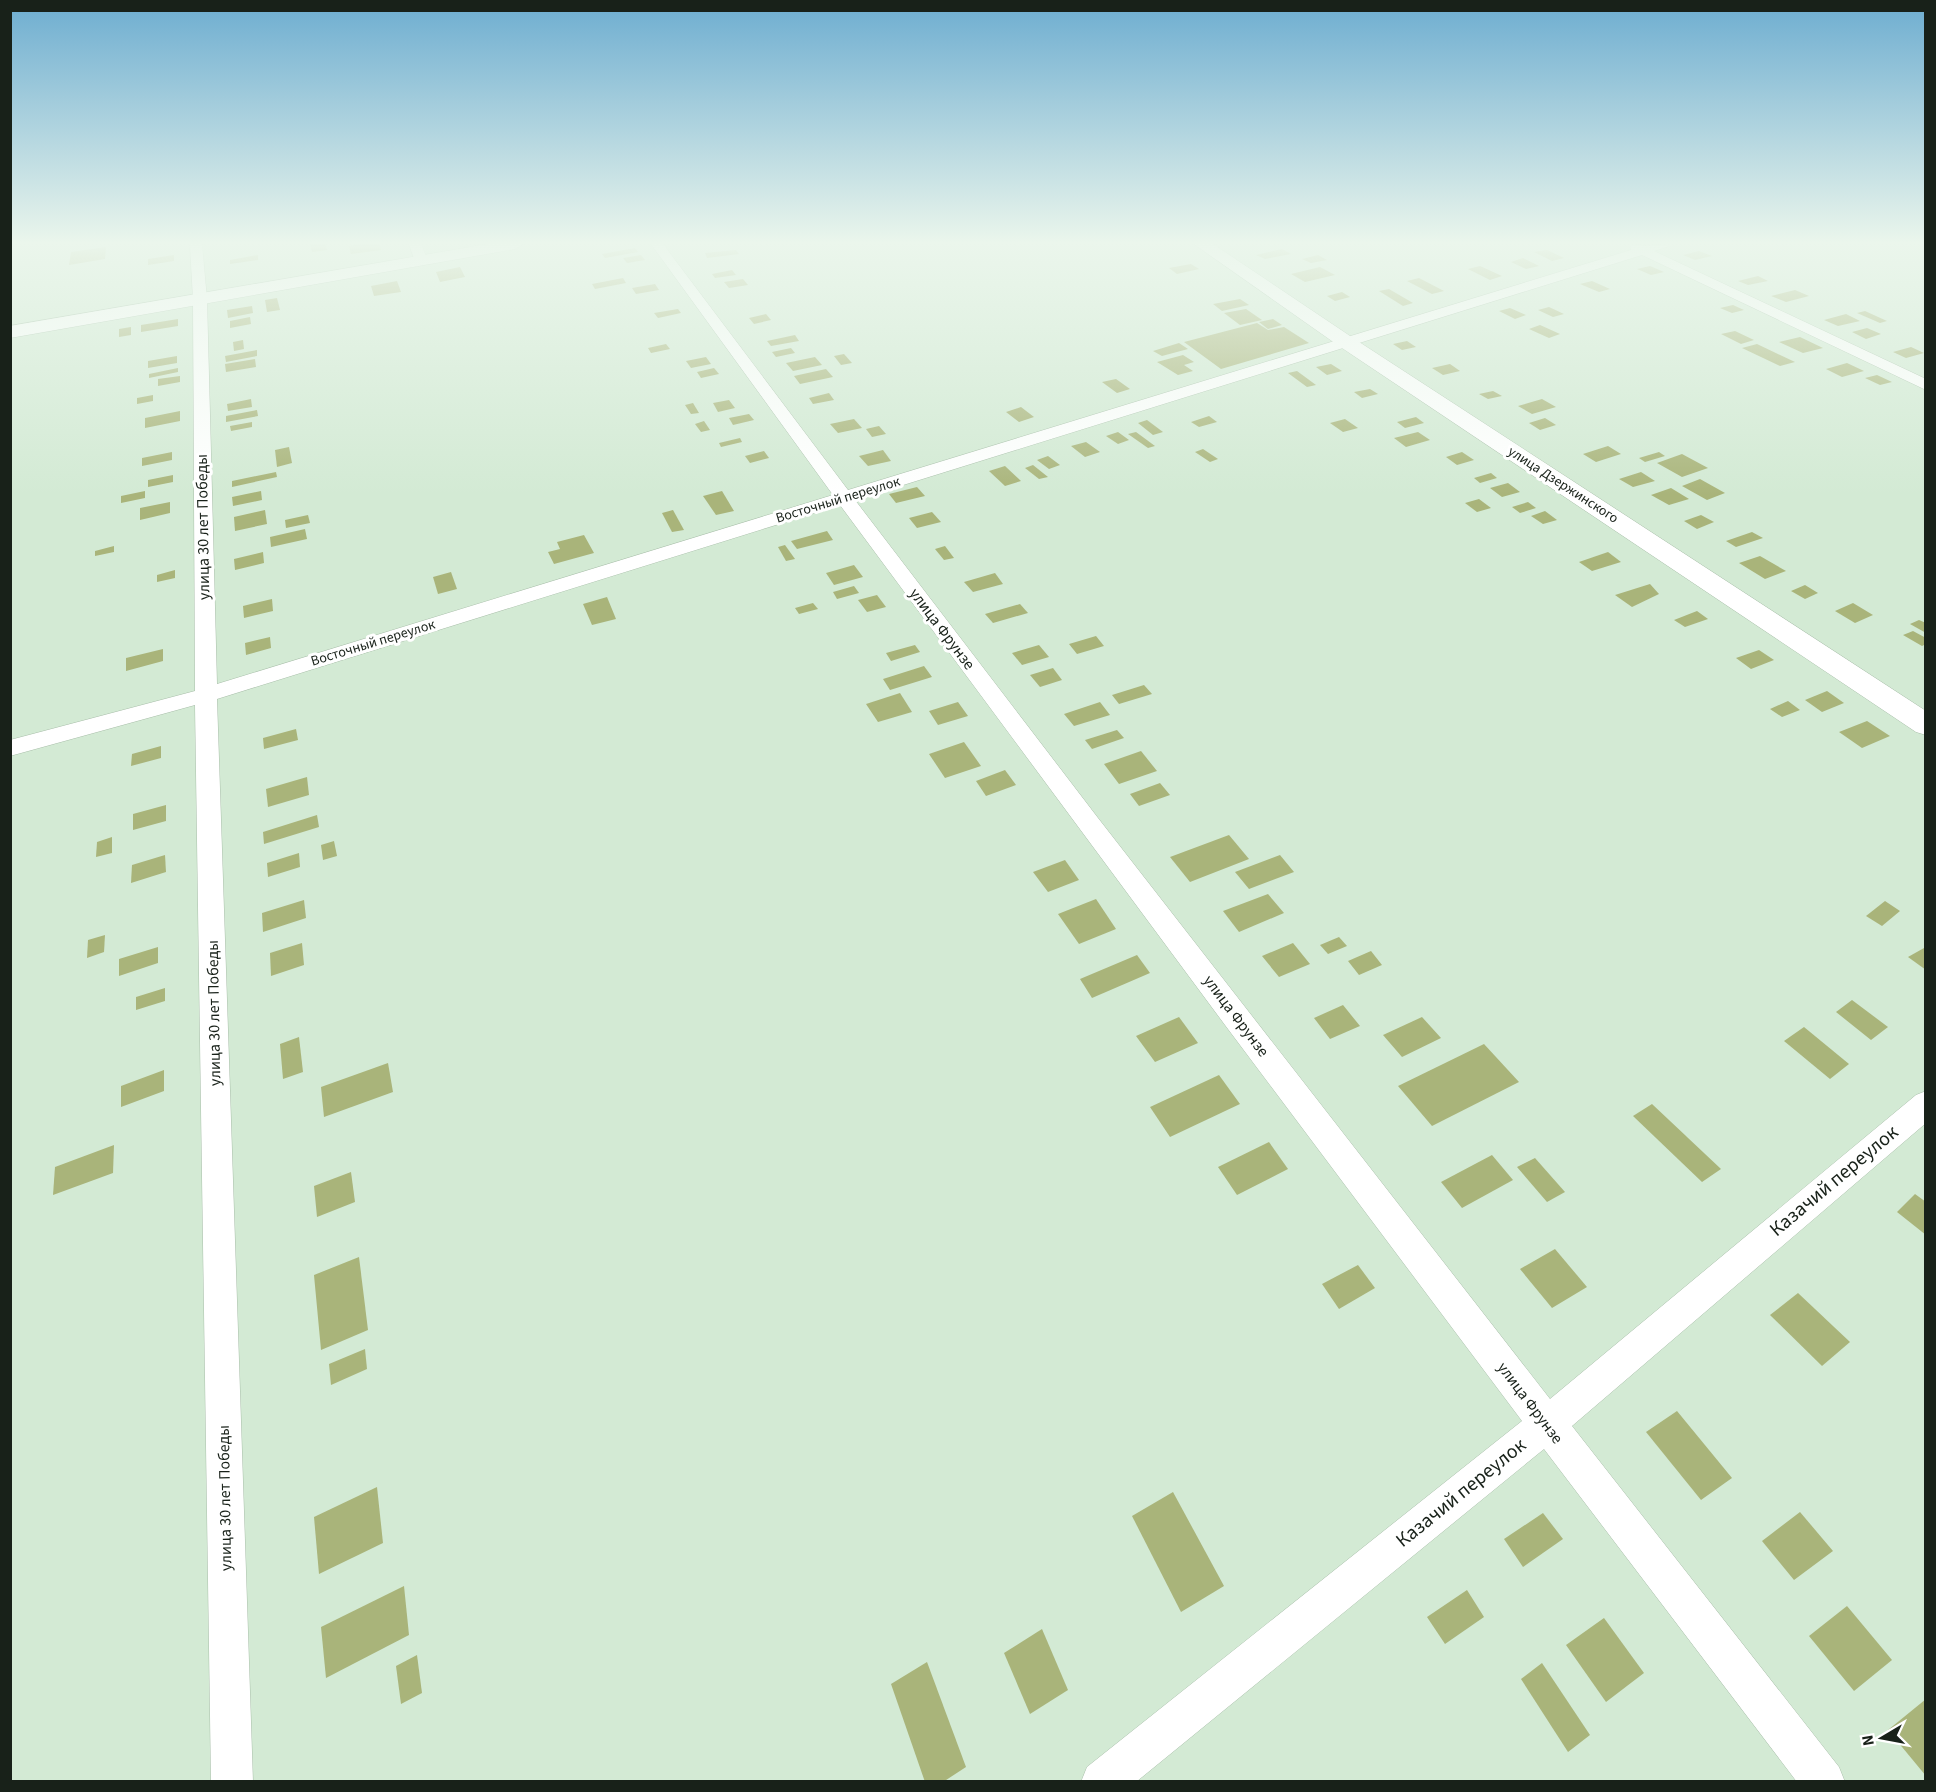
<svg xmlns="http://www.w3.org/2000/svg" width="1936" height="1792" font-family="'Source Sans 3',sans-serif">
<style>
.building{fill:#a9b47a}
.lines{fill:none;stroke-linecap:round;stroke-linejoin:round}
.minor-casing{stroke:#a8bea9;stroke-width:1}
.tertiary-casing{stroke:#a8bea9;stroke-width:1}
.minor{fill:#fff;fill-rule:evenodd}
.tertiary{fill:#fff;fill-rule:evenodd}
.labels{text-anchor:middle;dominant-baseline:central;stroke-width:6;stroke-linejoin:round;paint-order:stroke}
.far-street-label{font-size:14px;fill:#182119;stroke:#fff}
.street-label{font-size:16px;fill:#182119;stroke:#fff}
.near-street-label{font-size:20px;fill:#182119;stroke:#fff}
</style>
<rect width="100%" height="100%" fill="#d3ead4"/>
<g class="building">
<path d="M 310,244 L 325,244 L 327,250 L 312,252 Z"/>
<path d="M 361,244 L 379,244 L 381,250 L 351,254 L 349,246 Z"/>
<path d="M 106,247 L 105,259 L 69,265 L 71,252 Z"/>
<path d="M 635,248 L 638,252 L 605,258 L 602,254 Z"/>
<path d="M 1282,249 L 1291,254 L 1265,259 L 1256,255 Z"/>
<path d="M 736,250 L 739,254 L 707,258 L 705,253 Z"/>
<path d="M 1547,250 L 1564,258 L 1552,261 L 1534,252 Z"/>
<path d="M 1699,251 L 1712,256 L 1695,260 L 1683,255 Z"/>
<path d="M 174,255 L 174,261 L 148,265 L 148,259 Z"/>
<path d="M 258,255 L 258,260 L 230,264 L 230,260 Z"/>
<path d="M 641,255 L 645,260 L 627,263 L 623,258 Z"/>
<path d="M 1318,255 L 1327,260 L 1311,263 L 1302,259 Z"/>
<path d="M 1523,258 L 1539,266 L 1526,269 L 1511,262 Z"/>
<path d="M 1191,264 L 1199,269 L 1177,274 L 1169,268 Z"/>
<path d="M 1480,266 L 1502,276 L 1490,280 L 1468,269 Z"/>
<path d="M 1650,266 L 1664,272 L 1651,275 L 1637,269 Z"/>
<path d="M 460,267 L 465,277 L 440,282 L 436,272 Z"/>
<path d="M 1320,267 L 1335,275 L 1305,282 L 1291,274 Z"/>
<path d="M 732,270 L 736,275 L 715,278 L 712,274 Z"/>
<path d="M 1758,276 L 1768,281 L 1748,285 L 1738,281 Z"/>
<path d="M 623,278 L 626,283 L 595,289 L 592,284 Z"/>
<path d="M 1419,278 L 1444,291 L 1432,294 L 1407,281 Z"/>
<path d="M 743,279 L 748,285 L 729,288 L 724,282 Z"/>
<path d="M 397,281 L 401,292 L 374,296 L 371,286 Z"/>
<path d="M 1592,281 L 1610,289 L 1599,292 L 1580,284 Z"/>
<path d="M 655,284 L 659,290 L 636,294 L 632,288 Z"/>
<path d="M 1389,289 L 1413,303 L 1403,306 L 1379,291 Z"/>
<path d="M 1795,290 L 1809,296 L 1786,302 L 1771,296 Z"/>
<path d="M 1342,292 L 1350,297 L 1335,301 L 1327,296 Z"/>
<path d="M 277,298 L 280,310 L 267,312 L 265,300 Z"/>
<path d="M 1240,299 L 1249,305 L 1222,311 L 1213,304 Z"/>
<path d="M 1733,305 L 1744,310 L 1732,313 L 1720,308 Z"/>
<path d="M 252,306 L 253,313 L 228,318 L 227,310 Z"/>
<path d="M 1549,307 L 1564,314 L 1553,317 L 1538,310 Z"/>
<path d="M 1510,308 L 1526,315 L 1515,319 L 1499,311 Z"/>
<path d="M 678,309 L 681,313 L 658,318 L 654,313 Z"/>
<path d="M 1246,309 L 1262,320 L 1240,325 L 1224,313 Z"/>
<path d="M 1865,311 L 1887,321 L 1880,323 L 1857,313 Z"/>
<path d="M 766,314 L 771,320 L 754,324 L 749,318 Z"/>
<path d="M 1846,314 L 1860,321 L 1838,326 L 1824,320 Z"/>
<path d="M 250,317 L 251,324 L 230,328 L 230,321 Z"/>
<path d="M 178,319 L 178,326 L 141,332 L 141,325 Z"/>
<path d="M 1273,319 L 1282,325 L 1268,329 L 1259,322 Z"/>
<path d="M 1257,323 L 1268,330 L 1284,327 L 1309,343 L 1221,369 L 1184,342 Z"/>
<path d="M 1540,325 L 1560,334 L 1549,338 L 1529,329 Z"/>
<path d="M 131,327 L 131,335 L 119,337 L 119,329 Z"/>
<path d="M 1867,328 L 1881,334 L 1866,339 L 1852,332 Z"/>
<path d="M 1735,331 L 1754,340 L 1741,344 L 1721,334 Z"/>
<path d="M 795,335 L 799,341 L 771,346 L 767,341 Z"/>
<path d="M 1800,337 L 1823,348 L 1803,353 L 1779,342 Z"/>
<path d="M 243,340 L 244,349 L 234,351 L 233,342 Z"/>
<path d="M 1407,341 L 1416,347 L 1402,350 L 1393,344 Z"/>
<path d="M 1179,343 L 1188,349 L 1162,356 L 1153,351 Z"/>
<path d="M 666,344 L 670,349 L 651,353 L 648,348 Z"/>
<path d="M 1757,344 L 1795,362 L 1780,366 L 1742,348 Z"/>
<path d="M 1911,347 L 1924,353 L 1906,358 L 1893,352 Z"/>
<path d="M 791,348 L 795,353 L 776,357 L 772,352 Z"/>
<path d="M 257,350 L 257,356 L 226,362 L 225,356 Z"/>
<path d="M 844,354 L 852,363 L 841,365 L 834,356 Z"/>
<path d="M 1183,355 L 1194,362 L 1184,365 L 1193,371 L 1178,375 L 1157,362 Z"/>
<path d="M 177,356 L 177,363 L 148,368 L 148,361 Z"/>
<path d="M 706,357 L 711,364 L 691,368 L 686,361 Z"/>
<path d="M 815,357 L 822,365 L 793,371 L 786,363 Z"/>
<path d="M 255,359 L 256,367 L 226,372 L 225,364 Z"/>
<path d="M 1847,363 L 1864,371 L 1842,377 L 1826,369 Z"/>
<path d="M 1331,364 L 1342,371 L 1327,375 L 1316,367 Z"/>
<path d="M 1450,364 L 1460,371 L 1443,375 L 1432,368 Z"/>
<path d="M 178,368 L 178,372 L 149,378 L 149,374 Z"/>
<path d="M 714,368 L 719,374 L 701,378 L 697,372 Z"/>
<path d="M 826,369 L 833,377 L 800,384 L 794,376 Z"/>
<path d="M 1297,371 L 1316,385 L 1307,387 L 1288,373 Z"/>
<path d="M 1877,375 L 1892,382 L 1880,385 L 1865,378 Z"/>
<path d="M 180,376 L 180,382 L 158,386 L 158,379 Z"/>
<path d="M 1116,379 L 1130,389 L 1117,393 L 1102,382 Z"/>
<path d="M 1370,389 L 1378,394 L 1362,398 L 1354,392 Z"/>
<path d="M 1493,391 L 1502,396 L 1488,399 L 1479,394 Z"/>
<path d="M 829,393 L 834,400 L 813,404 L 809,398 Z"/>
<path d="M 153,395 L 153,401 L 137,404 L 137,398 Z"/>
<path d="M 251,399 L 252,407 L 228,411 L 227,404 Z"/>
<path d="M 1542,399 L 1556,407 L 1532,414 L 1518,406 Z"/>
<path d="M 729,400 L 735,408 L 718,412 L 713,403 Z"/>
<path d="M 693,403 L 699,413 L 691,414 L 685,405 Z"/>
<path d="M 1021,407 L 1034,417 L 1019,422 L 1006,412 Z"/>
<path d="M 257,410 L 258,416 L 226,422 L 226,416 Z"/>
<path d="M 180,411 L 180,421 L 145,428 L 145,418 Z"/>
<path d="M 749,414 L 754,420 L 733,425 L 729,418 Z"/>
<path d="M 1209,416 L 1217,422 L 1199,427 L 1191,422 Z"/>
<path d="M 1416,417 L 1424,423 L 1405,428 L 1397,422 Z"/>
<path d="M 1545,418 L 1556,425 L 1540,430 L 1529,423 Z"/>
<path d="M 854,419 L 862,428 L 838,433 L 830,424 Z"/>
<path d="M 1345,419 L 1358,428 L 1343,432 L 1330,423 Z"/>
<path d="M 1147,420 L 1163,432 L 1153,435 L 1138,423 Z"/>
<path d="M 704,421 L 710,430 L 701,432 L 695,424 Z"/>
<path d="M 252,422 L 252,427 L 231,431 L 230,426 Z"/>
<path d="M 879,426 L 886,434 L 872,437 L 866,429 Z"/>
<path d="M 1118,432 L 1129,440 L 1118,444 L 1106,436 Z"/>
<path d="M 1136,432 L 1155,446 L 1148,448 L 1128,434 Z"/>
<path d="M 1418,432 L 1430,440 L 1406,447 L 1394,438 Z"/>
<path d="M 740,438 L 742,442 L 721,447 L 719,443 Z"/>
<path d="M 1086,442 L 1100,452 L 1085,457 L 1071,446 Z"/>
<path d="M 1608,446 L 1621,454 L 1596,462 L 1583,454 Z"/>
<path d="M 289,447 L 292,463 L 277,467 L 275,450 Z"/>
<path d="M 1203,449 L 1218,459 L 1210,462 L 1195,452 Z"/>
<path d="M 883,450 L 891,461 L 868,466 L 859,456 Z"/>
<path d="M 764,451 L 769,458 L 750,463 L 745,456 Z"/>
<path d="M 172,452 L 172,460 L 142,466 L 142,458 Z"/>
<path d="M 1462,452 L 1474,460 L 1457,465 L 1446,457 Z"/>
<path d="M 1659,452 L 1665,456 L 1645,462 L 1639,458 Z"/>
<path d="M 1682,454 L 1708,468 L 1682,477 L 1657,463 Z"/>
<path d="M 1048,456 L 1060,465 L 1049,469 L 1037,460 Z"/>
<path d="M 1033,465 L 1048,477 L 1039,479 L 1025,468 Z"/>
<path d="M 1005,466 L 1021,481 L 1005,486 L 989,471 Z"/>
<path d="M 276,472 L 277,477 L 232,487 L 232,481 Z"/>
<path d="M 1641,472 L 1655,481 L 1633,487 L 1619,479 Z"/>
<path d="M 1491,473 L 1497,478 L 1480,483 L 1474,478 Z"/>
<path d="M 173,475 L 173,482 L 148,487 L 148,480 Z"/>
<path d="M 1700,479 L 1725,493 L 1707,500 L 1682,486 Z"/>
<path d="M 1508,483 L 1520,492 L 1502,497 L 1490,488 Z"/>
<path d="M 917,487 L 925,496 L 896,503 L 889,494 Z"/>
<path d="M 1671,488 L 1689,499 L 1669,505 L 1651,495 Z"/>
<path d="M 145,491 L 145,498 L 121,503 L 121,496 Z"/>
<path d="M 261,491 L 262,500 L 233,506 L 232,497 Z"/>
<path d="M 722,491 L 734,511 L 716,515 L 703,496 Z"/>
<path d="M 1479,499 L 1491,508 L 1477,512 L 1465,503 Z"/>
<path d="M 170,502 L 170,513 L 140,520 L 140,508 Z"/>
<path d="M 1528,502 L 1536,508 L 1520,513 L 1512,507 Z"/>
<path d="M 265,510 L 267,524 L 235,531 L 234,517 Z"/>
<path d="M 673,510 L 684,530 L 672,532 L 662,513 Z"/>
<path d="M 1545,511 L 1557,520 L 1543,524 L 1531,516 Z"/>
<path d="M 932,512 L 941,522 L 917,528 L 909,518 Z"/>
<path d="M 308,515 L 310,523 L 286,528 L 285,520 Z"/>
<path d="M 1701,515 L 1714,522 L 1697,529 L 1684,521 Z"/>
<path d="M 305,529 L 307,539 L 271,547 L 270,537 Z"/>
<path d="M 827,531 L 833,540 L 797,549 L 791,541 Z"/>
<path d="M 1752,532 L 1763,538 L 1736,547 L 1726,541 Z"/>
<path d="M 584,535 L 594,553 L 554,564 L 548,552 L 560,549 L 557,542 Z"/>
<path d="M 785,545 L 795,559 L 786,561 L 778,547 Z"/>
<path d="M 114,546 L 114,552 L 95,556 L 95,551 Z"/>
<path d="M 945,546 L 954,558 L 944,560 L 935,549 Z"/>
<path d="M 263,552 L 264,563 L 235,570 L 234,559 Z"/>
<path d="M 1608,552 L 1621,562 L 1592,571 L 1579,562 Z"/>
<path d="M 1760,556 L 1786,571 L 1765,579 L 1739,563 Z"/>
<path d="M 854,565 L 863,577 L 834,585 L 826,573 Z"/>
<path d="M 175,570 L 175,578 L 157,582 L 157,575 Z"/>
<path d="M 451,572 L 457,589 L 438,594 L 433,577 Z"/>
<path d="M 995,573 L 1003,584 L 973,592 L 964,582 Z"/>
<path d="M 1650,584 L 1659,594 L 1632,607 L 1615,595 Z"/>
<path d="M 1805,585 L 1818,593 L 1805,599 L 1791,591 Z"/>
<path d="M 854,586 L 859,593 L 837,599 L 833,592 Z"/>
<path d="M 877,595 L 886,607 L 867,612 L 858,600 Z"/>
<path d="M 607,597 L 616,619 L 592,625 L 583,604 Z"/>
<path d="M 272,599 L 273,611 L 244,618 L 243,606 Z"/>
<path d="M 813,603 L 818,609 L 799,614 L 795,608 Z"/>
<path d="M 1853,603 L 1873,615 L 1855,623 L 1835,611 Z"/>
<path d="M 1020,604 L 1028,613 L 993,623 L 985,614 Z"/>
<path d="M 1697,611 L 1708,619 L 1685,627 L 1674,620 Z"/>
<path d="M 1919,620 L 1926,623 L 1926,633 L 1910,624 Z"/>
<path d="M 1913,631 L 1926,638 L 1926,644 L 1922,646 L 1903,635 Z"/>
<path d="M 1096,636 L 1104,646 L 1077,654 L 1069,644 Z"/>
<path d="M 270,637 L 271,648 L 246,655 L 245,643 Z"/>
<path d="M 915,645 L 920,652 L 891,661 L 886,653 Z"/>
<path d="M 1039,645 L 1049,657 L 1022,665 L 1012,653 Z"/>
<path d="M 163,649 L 163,661 L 126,671 L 126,658 Z"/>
<path d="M 1759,650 L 1774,660 L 1751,669 L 1736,658 Z"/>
<path d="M 924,666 L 932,677 L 890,690 L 883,679 Z"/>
<path d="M 1053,668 L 1062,680 L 1040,687 L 1030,675 Z"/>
<path d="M 1144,685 L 1152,694 L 1119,704 L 1112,695 Z"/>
<path d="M 1827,691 L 1844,703 L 1822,712 L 1805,700 Z"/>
<path d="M 900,693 L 912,712 L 878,722 L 866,704 Z"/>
<path d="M 1788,701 L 1800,710 L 1782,717 L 1770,709 Z"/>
<path d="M 958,702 L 968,716 L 938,725 L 929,711 Z"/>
<path d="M 1100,702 L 1110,715 L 1074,726 L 1064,714 Z"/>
<path d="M 1867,721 L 1890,736 L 1862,748 L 1839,732 Z"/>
<path d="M 296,729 L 298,740 L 264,749 L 263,738 Z"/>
<path d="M 1117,730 L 1124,738 L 1092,749 L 1085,740 Z"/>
<path d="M 964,742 L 981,766 L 945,778 L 929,754 Z"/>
<path d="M 161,746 L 161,758 L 131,766 L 132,754 Z"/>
<path d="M 1141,751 L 1157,771 L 1119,784 L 1104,764 Z"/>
<path d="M 1005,770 L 1016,785 L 986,796 L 976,781 Z"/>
<path d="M 307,777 L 309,795 L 268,807 L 266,789 Z"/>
<path d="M 1160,783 L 1170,795 L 1139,806 L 1130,794 Z"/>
<path d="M 166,805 L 166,821 L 133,830 L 133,814 Z"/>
<path d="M 317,815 L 319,827 L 264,844 L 263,832 Z"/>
<path d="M 1229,835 L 1249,859 L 1190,882 L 1170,857 Z"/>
<path d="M 112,837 L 112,853 L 96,857 L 97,842 Z"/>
<path d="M 334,841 L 337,856 L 323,860 L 321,845 Z"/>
<path d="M 299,853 L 300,867 L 268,877 L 267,863 Z"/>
<path d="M 165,855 L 166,872 L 131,883 L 132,865 Z"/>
<path d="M 1280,855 L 1294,872 L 1249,889 L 1235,872 Z"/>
<path d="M 1065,860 L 1079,880 L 1048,892 L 1033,872 Z"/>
<path d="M 1268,894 L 1284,913 L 1239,932 L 1223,911 Z"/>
<path d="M 1096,899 L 1116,929 L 1079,944 L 1058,914 Z"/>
<path d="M 304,900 L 306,918 L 263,932 L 262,913 Z"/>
<path d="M 1885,901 L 1900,911 L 1882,926 L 1866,916 Z"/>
<path d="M 105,935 L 104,952 L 87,958 L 88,940 Z"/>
<path d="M 1339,937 L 1347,946 L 1328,954 L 1320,945 Z"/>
<path d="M 302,943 L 304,965 L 271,976 L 270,953 Z"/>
<path d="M 1293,943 L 1310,964 L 1279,977 L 1262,956 Z"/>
<path d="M 158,947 L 158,963 L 119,976 L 119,959 Z"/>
<path d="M 1924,948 L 1926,949 L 1926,970 L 1908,957 Z"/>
<path d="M 1371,951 L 1382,965 L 1359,975 L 1348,961 Z"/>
<path d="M 1137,955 L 1150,973 L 1092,998 L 1080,979 Z"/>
<path d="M 165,988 L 165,1001 L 136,1010 L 136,997 Z"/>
<path d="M 1852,1000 L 1888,1027 L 1871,1040 L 1836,1012 Z"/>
<path d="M 1343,1005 L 1360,1026 L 1330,1039 L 1314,1018 Z"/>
<path d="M 1179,1017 L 1198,1043 L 1155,1062 L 1136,1036 Z"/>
<path d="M 1422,1017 L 1441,1038 L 1402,1057 L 1383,1035 Z"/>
<path d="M 1804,1027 L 1849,1064 L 1830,1079 L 1784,1041 Z"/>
<path d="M 299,1037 L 303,1072 L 283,1079 L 280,1044 Z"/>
<path d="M 1484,1044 L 1519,1082 L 1432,1126 L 1398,1086 Z"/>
<path d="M 388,1063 L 393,1092 L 324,1117 L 321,1087 Z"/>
<path d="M 164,1070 L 164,1091 L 121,1107 L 121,1086 Z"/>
<path d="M 1219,1075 L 1240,1104 L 1170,1137 L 1150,1107 Z"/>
<path d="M 1652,1104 L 1721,1169 L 1702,1182 L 1633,1116 Z"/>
<path d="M 1269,1142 L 1288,1169 L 1237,1195 L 1218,1167 Z"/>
<path d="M 114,1145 L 113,1173 L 53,1195 L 55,1167 Z"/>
<path d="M 1492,1155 L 1513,1180 L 1462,1208 L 1441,1182 Z"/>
<path d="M 1535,1158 L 1565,1192 L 1547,1202 L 1517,1167 Z"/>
<path d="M 351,1172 L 355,1202 L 317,1217 L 314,1186 Z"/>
<path d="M 1915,1194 L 1926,1202 L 1926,1235 L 1897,1212 Z"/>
<path d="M 1555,1249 L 1587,1287 L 1552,1308 L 1520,1269 Z"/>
<path d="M 359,1257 L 368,1330 L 321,1350 L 314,1275 Z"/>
<path d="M 1358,1265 L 1375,1288 L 1339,1309 L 1322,1284 Z"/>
<path d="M 1798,1293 L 1850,1342 L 1822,1366 L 1770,1315 Z"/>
<path d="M 365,1349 L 367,1369 L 331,1385 L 329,1364 Z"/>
<path d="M 1677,1411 L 1732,1478 L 1701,1500 L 1646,1432 Z"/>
<path d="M 377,1487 L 383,1543 L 319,1574 L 314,1517 Z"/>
<path d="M 1173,1492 L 1224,1586 L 1181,1612 L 1132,1516 Z"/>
<path d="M 1800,1512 L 1833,1551 L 1794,1580 L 1762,1541 Z"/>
<path d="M 1543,1513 L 1563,1539 L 1523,1567 L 1504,1539 Z"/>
<path d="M 404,1586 L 409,1635 L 326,1678 L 321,1627 Z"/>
<path d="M 1467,1590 L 1484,1617 L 1445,1644 L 1427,1617 Z"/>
<path d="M 1847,1606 L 1892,1660 L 1854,1691 L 1809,1636 Z"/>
<path d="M 1604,1618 L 1644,1673 L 1606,1702 L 1566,1645 Z"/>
<path d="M 1042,1629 L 1068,1690 L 1030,1714 L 1004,1653 Z"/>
<path d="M 417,1655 L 422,1693 L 401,1704 L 396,1666 Z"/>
<path d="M 927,1662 L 966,1767 L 943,1782 L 925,1782 L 891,1684 Z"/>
<path d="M 1542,1663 L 1590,1735 L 1568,1752 L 1521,1679 Z"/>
<path d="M 1926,1699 L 1926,1776 L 1888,1730 Z"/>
</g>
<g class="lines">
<defs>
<g id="minor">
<path d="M 190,244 L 202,244 L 207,299 L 217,684 L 833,495 L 651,244 L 663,244 L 848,490 L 1631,250 L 1630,247 L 1634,244 L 1644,246 L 1669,244 L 1667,247 L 1654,251 L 1926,379 L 1926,390 L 1642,255 L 855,500 L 1098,818 L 1550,1399 L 1916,1095 L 1926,1091 L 1926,1123 L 1572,1426 L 1839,1767 L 1845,1782 L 1797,1782 L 1544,1449 L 1136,1782 L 1081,1782 L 1087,1767 L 1522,1421 L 1225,1025 L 840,505 L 217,699 L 253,1782 L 211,1782 L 195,705 L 10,756 L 10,740 L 195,691 L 193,299 Z"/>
<path d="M 409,244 L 421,244 L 428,261 L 426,264 L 416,264 Z"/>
</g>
<g id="tertiary">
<path d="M 488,244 L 523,244 L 515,249 L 10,338 L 10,326 Z"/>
<path d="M 1194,244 L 1213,244 L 1353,338 L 1926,711 L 1926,735 L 1916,732 L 1339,346 Z"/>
</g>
</defs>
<use href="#minor" class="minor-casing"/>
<use href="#tertiary" class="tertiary-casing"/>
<use href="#minor" class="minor"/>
<use href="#tertiary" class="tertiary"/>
</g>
<linearGradient id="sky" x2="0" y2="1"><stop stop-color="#6dadd0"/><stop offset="0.49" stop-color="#ebf6ec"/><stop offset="1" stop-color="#ebf6ec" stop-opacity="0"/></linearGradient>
<rect width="1936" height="495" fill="url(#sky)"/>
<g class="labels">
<g class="far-street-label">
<text transform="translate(1563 485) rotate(33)">улица Дзержинского</text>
<text transform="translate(838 500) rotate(-17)">Восточный переулок</text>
<text transform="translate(373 643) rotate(-17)">Восточный переулок</text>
</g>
<g class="street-label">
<text transform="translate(203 527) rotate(-91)">улица 30 лет Победы</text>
<text transform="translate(942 629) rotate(53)">улица Фрунзе</text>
<text transform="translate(214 1013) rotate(-91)">улица 30 лет Победы</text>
<text transform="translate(1236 1016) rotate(53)">улица Фрунзе</text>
<text transform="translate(1530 1403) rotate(53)">улица Фрунзе</text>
<text transform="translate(225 1498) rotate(-91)">улица 30 лет Победы</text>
</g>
<g class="near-street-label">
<text transform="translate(1834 1181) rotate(-40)">Казачий переулок</text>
<text transform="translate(1461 1493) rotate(-39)">Казачий переулок</text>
</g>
</g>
<rect width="1936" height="1792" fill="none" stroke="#182119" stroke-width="24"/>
<g transform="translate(1882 1738) rotate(260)" stroke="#ffffff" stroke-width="4.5" paint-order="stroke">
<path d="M0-4.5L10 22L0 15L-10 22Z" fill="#182119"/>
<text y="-9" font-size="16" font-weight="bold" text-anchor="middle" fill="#182119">N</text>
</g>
</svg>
